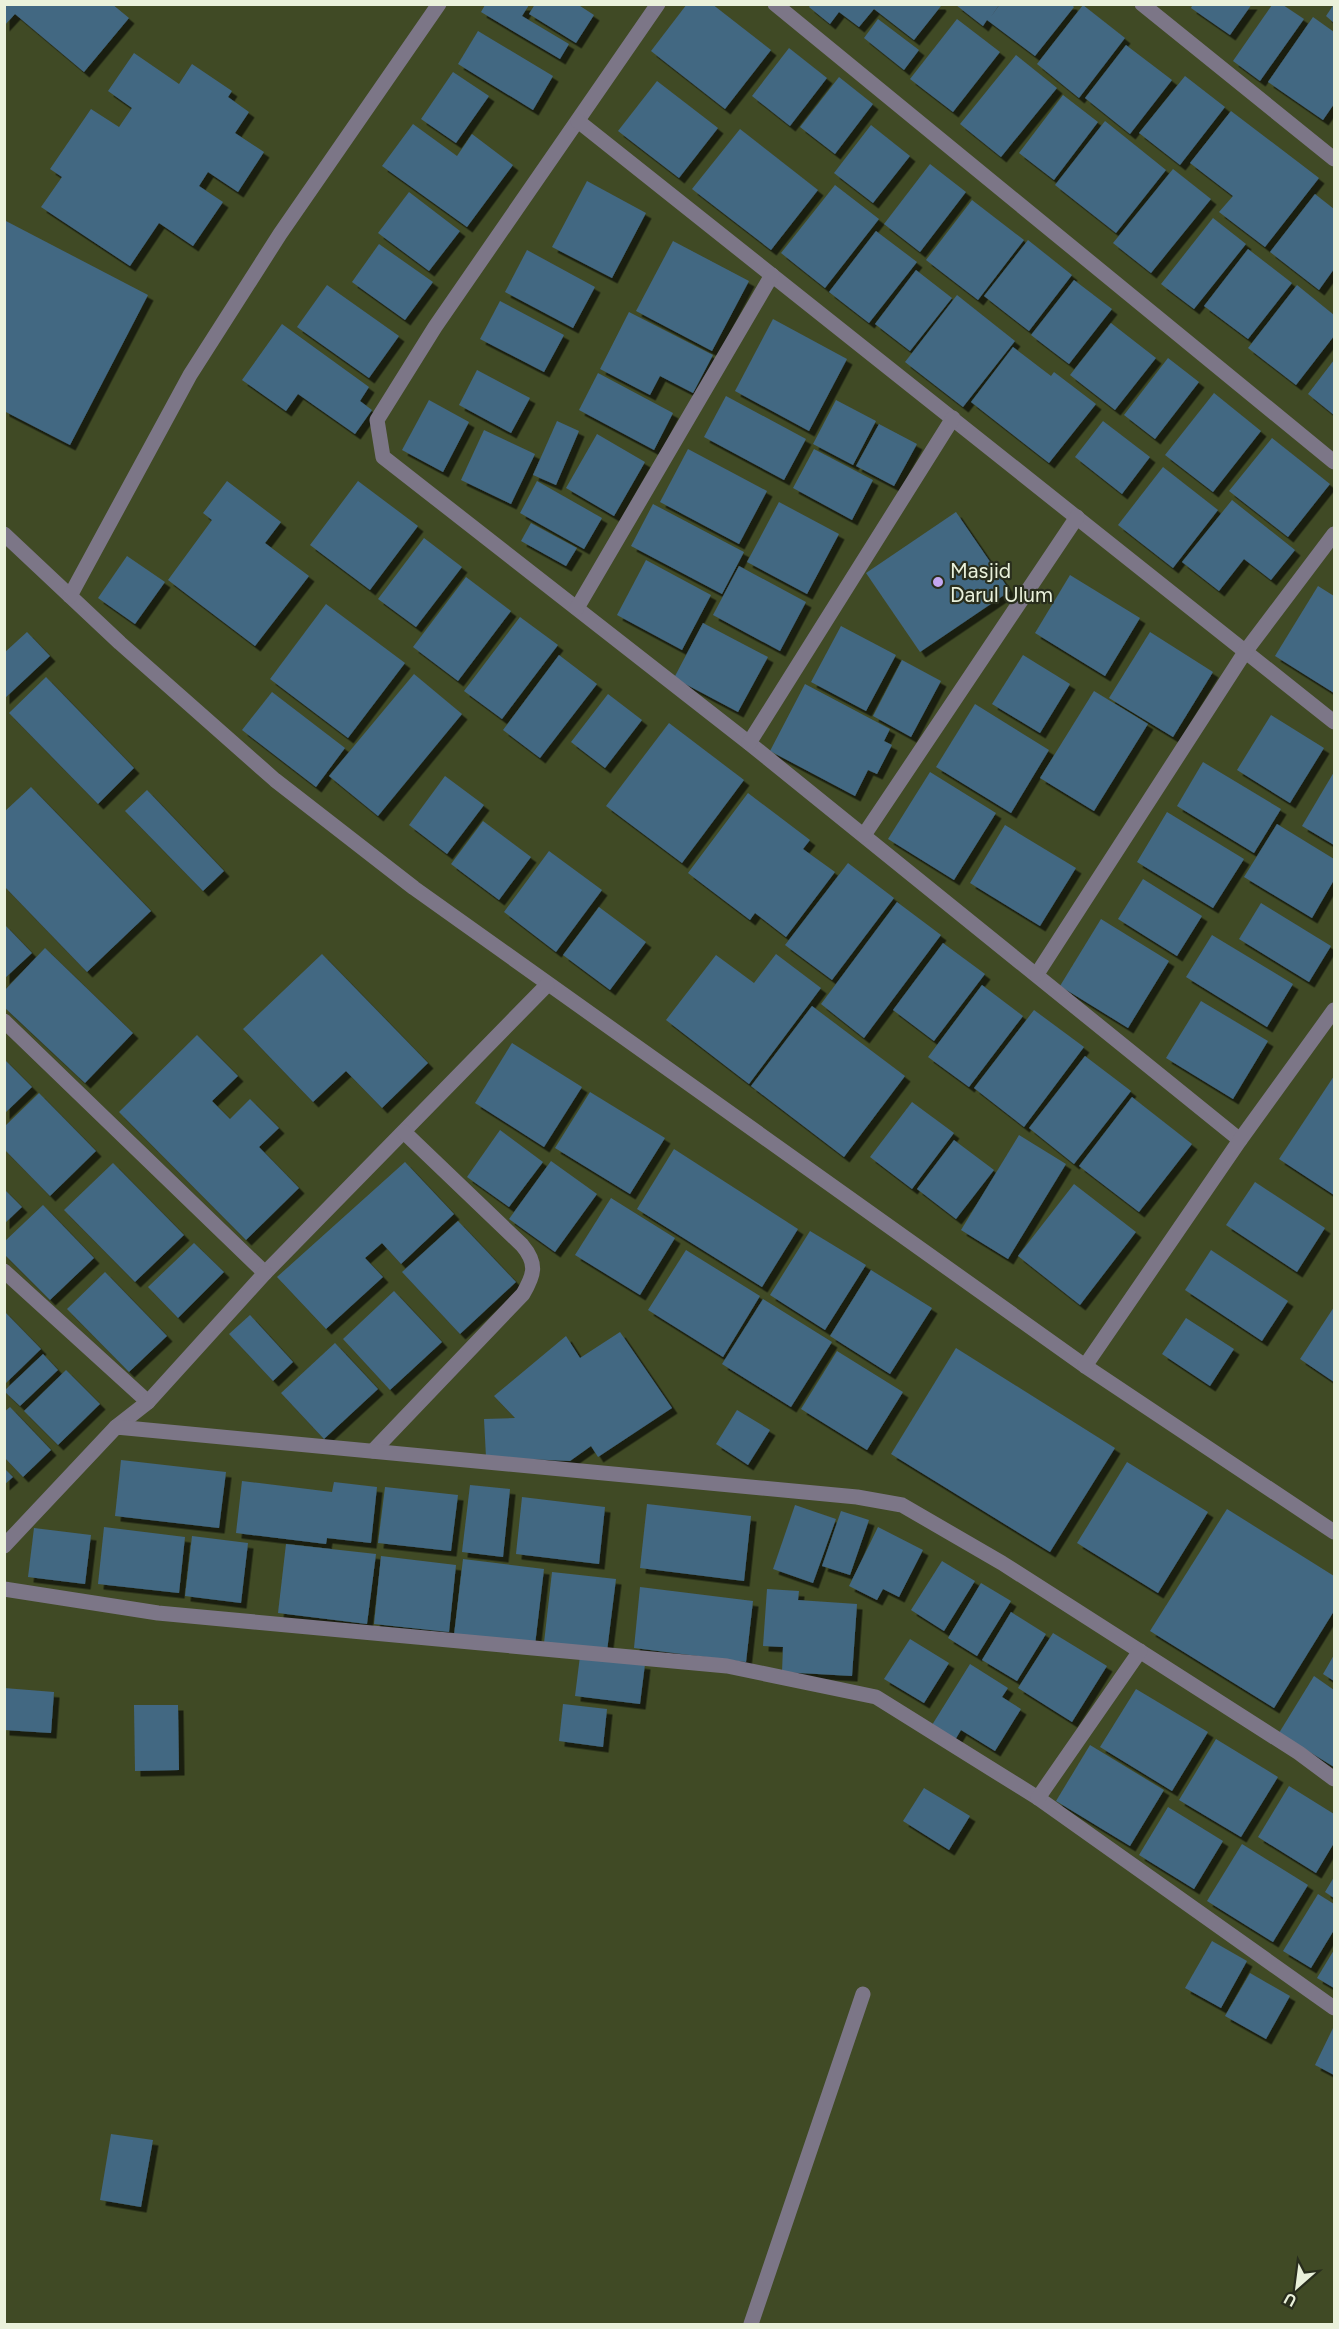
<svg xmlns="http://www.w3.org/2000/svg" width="1339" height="2329" font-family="Figtree,sans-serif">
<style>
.building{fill:#436782;filter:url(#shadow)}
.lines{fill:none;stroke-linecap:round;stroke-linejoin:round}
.minor{stroke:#7c7687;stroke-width:15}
.poi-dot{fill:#c4a7f1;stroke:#292e1d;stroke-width:2}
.labels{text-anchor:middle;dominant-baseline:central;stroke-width:4.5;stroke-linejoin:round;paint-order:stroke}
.poi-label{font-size:21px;fill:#eaf1db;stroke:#292e1d;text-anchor:start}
</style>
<defs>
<filter id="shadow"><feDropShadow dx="5.5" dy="5.5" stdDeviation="0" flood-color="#0009"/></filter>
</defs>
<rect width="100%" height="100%" fill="#404a25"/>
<g class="building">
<path d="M 4,4 L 112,4 L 129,18 L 84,72 L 15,14 L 4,26 Z"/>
<path d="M 535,4 L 577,4 L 594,15 L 576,43 L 529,14 Z"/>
<path d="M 687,4 L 712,4 L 771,50 L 725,109 L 651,51 Z"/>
<path d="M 811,4 L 940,4 L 941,6 L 914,40 L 874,9 L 859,27 L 839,12 L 830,24 L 809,7 Z"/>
<path d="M 1000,4 L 1071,4 L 1074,7 L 1035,56 L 987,20 L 983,26 L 956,5 L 999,5 L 990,18 Z"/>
<path d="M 1193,4 L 1252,4 L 1230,35 L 1191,8 Z"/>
<path d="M 1334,4 L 1334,23 L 1326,16 Z"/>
<path d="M 485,5 L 529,5 L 522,16 L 569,44 L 560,59 L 481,12 Z"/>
<path d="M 1083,5 L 1125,38 L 1079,98 L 1037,64 Z"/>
<path d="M 1272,5 L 1283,5 L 1304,19 L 1260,81 L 1233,61 Z"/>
<path d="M 1313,17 L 1334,32 L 1334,104 L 1323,120 L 1268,82 Z"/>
<path d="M 878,19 L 919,50 L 904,70 L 864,38 Z"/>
<path d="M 957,19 L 1000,52 L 953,112 L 910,79 Z"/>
<path d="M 478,31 L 553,76 L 533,110 L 458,64 Z"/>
<path d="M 1126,45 L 1172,80 L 1130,134 L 1085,98 Z"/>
<path d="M 789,48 L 827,78 L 790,126 L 752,96 Z"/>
<path d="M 134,53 L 179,84 L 192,64 L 232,91 L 228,97 L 249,112 L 235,133 L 264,152 L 238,192 L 208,172 L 199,186 L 223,202 L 193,246 L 159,223 L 130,266 L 41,207 L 62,177 L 50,169 L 91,109 L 119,127 L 132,108 L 108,91 Z"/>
<path d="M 1016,55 L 1057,88 L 1001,157 L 960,124 Z"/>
<path d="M 453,72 L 489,96 L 456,143 L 421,119 Z"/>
<path d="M 1185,76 L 1225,107 L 1180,165 L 1139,133 Z"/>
<path d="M 839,77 L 873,104 L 835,154 L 800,127 Z"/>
<path d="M 657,81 L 718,128 L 679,178 L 618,131 Z"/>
<path d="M 1063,95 L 1098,122 L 1054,180 L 1019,153 Z"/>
<path d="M 1231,111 L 1319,178 L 1265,247 L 1219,212 L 1233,196 L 1190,163 Z"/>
<path d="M 1105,121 L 1166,170 L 1116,233 L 1055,185 Z"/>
<path d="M 413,124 L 457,156 L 472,134 L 513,165 L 467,227 L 382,166 Z"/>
<path d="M 871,125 L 910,156 L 873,203 L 834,173 Z"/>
<path d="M 740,129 L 818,190 L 771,250 L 692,189 Z"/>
<path d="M 930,164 L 966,192 L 920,252 L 884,224 Z"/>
<path d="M 1173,169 L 1211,199 L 1151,273 L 1113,243 Z"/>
<path d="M 587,181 L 646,213 L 612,278 L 552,247 Z"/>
<path d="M 835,185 L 879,219 L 825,288 L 781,253 Z"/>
<path d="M 409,192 L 460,231 L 429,271 L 378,233 Z"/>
<path d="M 1315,194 L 1334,209 L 1334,269 L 1319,290 L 1270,252 Z"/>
<path d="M 972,200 L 1024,240 L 978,300 L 926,260 Z"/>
<path d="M 1213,218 L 1246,244 L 1194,309 L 1161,284 Z"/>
<path d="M 4,220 L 148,295 L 70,445 L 4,411 Z"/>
<path d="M 876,231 L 917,262 L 869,323 L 829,292 Z"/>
<path d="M 1028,240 L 1072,275 L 1029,331 L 984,296 Z"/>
<path d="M 673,241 L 749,281 L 712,351 L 636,311 Z"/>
<path d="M 379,244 L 433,282 L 405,320 L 352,282 Z"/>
<path d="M 1248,249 L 1292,283 L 1248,339 L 1204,306 Z"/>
<path d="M 527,250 L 595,287 L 573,328 L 505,292 Z"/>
<path d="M 916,270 L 952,298 L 910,351 L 875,324 Z"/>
<path d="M 1074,280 L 1112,309 L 1069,364 L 1031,335 Z"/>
<path d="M 327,285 L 399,336 L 369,378 L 297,327 Z"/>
<path d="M 1297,285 L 1334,315 L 1334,336 L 1296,385 L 1248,348 Z"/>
<path d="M 957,295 L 1015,341 L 963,407 L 905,362 Z"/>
<path d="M 500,301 L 564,335 L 544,372 L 480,339 Z"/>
<path d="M 629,312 L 713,355 L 693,393 L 660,376 L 650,395 L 600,369 Z"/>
<path d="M 773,319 L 847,359 L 809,431 L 735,391 Z"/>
<path d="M 1111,323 L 1156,358 L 1115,410 L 1070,375 Z"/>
<path d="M 282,324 L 369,387 L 360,401 L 372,410 L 355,434 L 298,394 L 286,411 L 242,380 Z"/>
<path d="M 1013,347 L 1051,376 L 1054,372 L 1096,404 L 1049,463 L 971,402 Z"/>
<path d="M 1168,358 L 1199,382 L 1155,439 L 1124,415 Z"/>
<path d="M 1334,360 L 1334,415 L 1308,394 Z"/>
<path d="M 477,370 L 530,398 L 511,433 L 459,405 Z"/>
<path d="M 598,373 L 673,413 L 654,450 L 579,410 Z"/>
<path d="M 1214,393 L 1261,431 L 1213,492 L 1165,455 Z"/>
<path d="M 726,396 L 806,439 L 784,480 L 704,437 Z"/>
<path d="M 429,400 L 469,422 L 443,472 L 402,450 Z"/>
<path d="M 836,400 L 876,421 L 853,465 L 813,444 Z"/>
<path d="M 557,421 L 579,431 L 556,485 L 533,475 Z"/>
<path d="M 1103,421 L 1150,457 L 1122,494 L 1075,457 Z"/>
<path d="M 879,424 L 917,444 L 894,486 L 856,466 Z"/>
<path d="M 484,430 L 535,454 L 511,504 L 461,480 Z"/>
<path d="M 597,434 L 645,462 L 614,516 L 566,488 Z"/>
<path d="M 1272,438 L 1330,484 L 1288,537 L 1229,491 Z"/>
<path d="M 688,449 L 767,491 L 739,544 L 660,502 Z"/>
<path d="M 814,449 L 873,480 L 852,520 L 793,488 Z"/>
<path d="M 1163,467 L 1218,510 L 1173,568 L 1118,525 Z"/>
<path d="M 227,481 L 281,522 L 265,543 L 309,576 L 255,646 L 168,580 L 212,520 L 203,513 Z"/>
<path d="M 358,481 L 418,526 L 370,590 L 310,545 Z"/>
<path d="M 537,481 L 602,518 L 584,549 L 520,513 Z"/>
<path d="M 1232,500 L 1295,550 L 1271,580 L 1244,559 L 1219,591 L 1182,562 Z"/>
<path d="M 779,502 L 839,534 L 807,594 L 747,562 Z"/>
<path d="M 653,504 L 744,552 L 722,594 L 631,546 Z"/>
<path d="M 956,512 L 1010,591 L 920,652 L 866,573 Z"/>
<path d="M 531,523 L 577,548 L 566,566 L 521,541 Z"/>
<path d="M 424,538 L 462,567 L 416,627 L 378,599 Z"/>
<path d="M 127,556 L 165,582 L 135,624 L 98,598 Z"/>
<path d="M 646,560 L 711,595 L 682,650 L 617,615 Z"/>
<path d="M 739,566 L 806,602 L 780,651 L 713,615 Z"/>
<path d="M 1070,575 L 1140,618 L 1105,676 L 1035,633 Z"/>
<path d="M 466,577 L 511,611 L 458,681 L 413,647 Z"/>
<path d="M 1318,586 L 1334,596 L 1334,693 L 1275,656 Z"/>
<path d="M 326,604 L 405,663 L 348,738 L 270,679 Z"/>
<path d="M 520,617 L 558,645 L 502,719 L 464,691 Z"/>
<path d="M 703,623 L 768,657 L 738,712 L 674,678 Z"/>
<path d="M 841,626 L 896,655 L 866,711 L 811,682 Z"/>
<path d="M 27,632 L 50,656 L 4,699 L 4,653 Z"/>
<path d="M 1150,632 L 1213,672 L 1173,737 L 1109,698 Z"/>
<path d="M 559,655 L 597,684 L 540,758 L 503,730 Z"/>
<path d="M 1023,655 L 1070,684 L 1040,733 L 992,704 Z"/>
<path d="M 902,660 L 941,681 L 911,737 L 873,716 Z"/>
<path d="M 414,674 L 462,714 L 378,816 L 329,776 Z"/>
<path d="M 46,677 L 134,768 L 98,804 L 9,713 Z"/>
<path d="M 805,684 L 890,729 L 884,741 L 892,745 L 877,774 L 868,770 L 855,796 L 770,751 Z"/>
<path d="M 1094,691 L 1148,724 L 1094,811 L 1040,778 Z"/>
<path d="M 272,692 L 345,748 L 316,787 L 242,730 Z"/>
<path d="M 608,694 L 642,720 L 605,768 L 571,742 Z"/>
<path d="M 975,704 L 1049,750 L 1011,813 L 936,767 Z"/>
<path d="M 1271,715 L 1324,748 L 1290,803 L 1237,770 Z"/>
<path d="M 669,723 L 744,780 L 682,863 L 606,806 Z"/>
<path d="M 1203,762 L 1281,809 L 1254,853 L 1177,806 Z"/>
<path d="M 930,772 L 996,813 L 954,880 L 888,839 Z"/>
<path d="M 1334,772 L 1334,845 L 1302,826 Z"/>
<path d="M 445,776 L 484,805 L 447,854 L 409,825 Z"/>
<path d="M 31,787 L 151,911 L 87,972 L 4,886 L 4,812 Z"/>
<path d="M 147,790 L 224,871 L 203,891 L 125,811 Z"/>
<path d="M 748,793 L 810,840 L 803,849 L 835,872 L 786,937 L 755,913 L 750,920 L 688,873 Z"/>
<path d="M 1167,812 L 1244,859 L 1213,908 L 1137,862 Z"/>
<path d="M 483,821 L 531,857 L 499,900 L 451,864 Z"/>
<path d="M 1277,824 L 1334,859 L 1334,880 L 1312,918 L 1244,877 Z"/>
<path d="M 1005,825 L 1076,868 L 1040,926 L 970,883 Z"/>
<path d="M 549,851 L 602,890 L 556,952 L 504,912 Z"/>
<path d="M 848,863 L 894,898 L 832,980 L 785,945 Z"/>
<path d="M 1143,879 L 1202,916 L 1177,956 L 1118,919 Z"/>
<path d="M 897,902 L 941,935 L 864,1038 L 821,1004 Z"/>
<path d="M 1261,903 L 1331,946 L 1309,982 L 1239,939 Z"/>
<path d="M 599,907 L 646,942 L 610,990 L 563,955 Z"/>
<path d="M 1101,919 L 1169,961 L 1128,1028 L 1060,986 Z"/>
<path d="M 4,924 L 32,953 L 4,979 Z"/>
<path d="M 1212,935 L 1293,984 L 1267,1027 L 1186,977 Z"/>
<path d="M 943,943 L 985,974 L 934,1041 L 893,1010 Z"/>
<path d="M 45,948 L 133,1033 L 85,1083 L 4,1007 L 4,991 Z"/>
<path d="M 322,954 L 428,1063 L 382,1108 L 346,1071 L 313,1102 L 243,1029 Z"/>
<path d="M 776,954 L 821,988 L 749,1084 L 666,1020 L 716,955 L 754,983 Z"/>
<path d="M 982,985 L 1023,1016 L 969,1087 L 928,1057 Z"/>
<path d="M 1201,1001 L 1268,1041 L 1233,1099 L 1166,1058 Z"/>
<path d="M 812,1006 L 905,1076 L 844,1157 L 751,1086 Z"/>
<path d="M 1034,1010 L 1084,1047 L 1024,1127 L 974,1088 Z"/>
<path d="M 197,1035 L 238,1076 L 212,1101 L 230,1119 L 250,1099 L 279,1128 L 259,1147 L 299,1188 L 246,1240 L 119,1112 Z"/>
<path d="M 512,1043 L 582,1087 L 544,1147 L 475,1103 Z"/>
<path d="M 1085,1056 L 1131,1091 L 1074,1164 L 1029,1128 Z"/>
<path d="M 4,1059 L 32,1087 L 4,1114 Z"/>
<path d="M 1334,1076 L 1334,1195 L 1279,1159 Z"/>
<path d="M 590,1092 L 665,1138 L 630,1194 L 555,1148 Z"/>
<path d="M 39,1093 L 96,1151 L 50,1196 L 4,1149 L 4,1127 Z"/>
<path d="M 1132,1097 L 1192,1144 L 1139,1212 L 1079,1166 Z"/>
<path d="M 912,1102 L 954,1133 L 912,1189 L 870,1157 Z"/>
<path d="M 500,1130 L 543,1162 L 509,1207 L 467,1177 Z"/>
<path d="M 1019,1135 L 1066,1164 L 1008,1259 L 961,1230 Z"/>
<path d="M 954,1140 L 994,1170 L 956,1219 L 917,1189 Z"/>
<path d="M 674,1149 L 798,1229 L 762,1287 L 637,1209 Z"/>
<path d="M 551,1161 L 597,1194 L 555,1252 L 509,1219 Z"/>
<path d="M 405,1162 L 454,1214 L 401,1264 L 382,1243 L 365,1258 L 383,1277 L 326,1329 L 277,1277 Z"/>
<path d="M 113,1163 L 184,1235 L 135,1282 L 64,1210 Z"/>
<path d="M 1255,1182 L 1325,1228 L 1297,1272 L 1226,1225 Z"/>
<path d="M 1074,1184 L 1136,1232 L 1080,1305 L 1018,1256 Z"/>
<path d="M 4,1189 L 22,1207 L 4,1224 Z"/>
<path d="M 611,1198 L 675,1238 L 640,1295 L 575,1255 Z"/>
<path d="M 43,1205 L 94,1258 L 50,1300 L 4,1254 L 4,1242 Z"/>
<path d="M 458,1221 L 516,1282 L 460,1334 L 402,1272 Z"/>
<path d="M 810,1231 L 866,1265 L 825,1330 L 770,1295 Z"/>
<path d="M 194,1243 L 224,1272 L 178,1318 L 148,1287 Z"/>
<path d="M 686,1250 L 760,1296 L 723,1357 L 648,1310 Z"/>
<path d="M 1211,1250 L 1288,1301 L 1262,1341 L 1185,1290 Z"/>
<path d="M 871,1270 L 932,1308 L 890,1374 L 830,1336 Z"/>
<path d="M 105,1272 L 167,1336 L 129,1372 L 67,1309 Z"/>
<path d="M 394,1291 L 442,1342 L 390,1390 L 343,1339 Z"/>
<path d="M 763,1299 L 832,1342 L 791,1407 L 722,1364 Z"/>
<path d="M 1334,1307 L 1334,1382 L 1300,1359 Z"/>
<path d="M 4,1311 L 41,1349 L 4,1385 Z"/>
<path d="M 250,1315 L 293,1362 L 273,1381 L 229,1334 Z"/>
<path d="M 1186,1318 L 1234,1349 L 1210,1386 L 1162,1354 Z"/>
<path d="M 620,1332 L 672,1408 L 598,1457 L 591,1446 L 570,1461 L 486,1457 L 484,1419 L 515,1418 L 494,1396 L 566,1336 L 580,1358 Z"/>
<path d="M 335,1343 L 378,1389 L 324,1439 L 281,1393 Z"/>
<path d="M 956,1348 L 1115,1448 L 1050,1552 L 891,1454 Z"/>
<path d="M 837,1351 L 903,1392 L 867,1450 L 801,1409 Z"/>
<path d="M 43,1354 L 58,1370 L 20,1406 L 4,1391 Z"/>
<path d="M 66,1370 L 100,1404 L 58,1445 L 24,1411 Z"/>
<path d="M 10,1407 L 51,1450 L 23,1477 L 4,1457 L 4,1412 Z"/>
<path d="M 737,1410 L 770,1430 L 748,1465 L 716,1444 Z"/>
<path d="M 121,1460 L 226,1472 L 219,1528 L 115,1516 Z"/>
<path d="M 1127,1462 L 1208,1512 L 1158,1593 L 1077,1543 Z"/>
<path d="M 4,1468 L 13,1477 L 4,1485 Z"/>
<path d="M 242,1481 L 332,1492 L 334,1482 L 377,1487 L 371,1543 L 327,1538 L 326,1544 L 236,1533 Z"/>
<path d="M 470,1485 L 510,1489 L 503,1557 L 462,1552 Z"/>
<path d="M 385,1487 L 458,1495 L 451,1551 L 378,1543 Z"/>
<path d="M 522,1497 L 605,1507 L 599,1564 L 516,1554 Z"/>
<path d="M 647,1504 L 751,1516 L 744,1581 L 640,1568 Z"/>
<path d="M 795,1505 L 836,1519 L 813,1583 L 773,1569 Z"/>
<path d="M 1227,1509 L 1334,1576 L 1334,1611 L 1274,1708 L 1150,1631 Z"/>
<path d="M 841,1511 L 869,1520 L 850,1575 L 822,1566 Z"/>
<path d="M 104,1527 L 185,1537 L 179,1593 L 98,1584 Z"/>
<path d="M 878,1527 L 923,1550 L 899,1597 L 883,1589 L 877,1600 L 849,1586 Z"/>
<path d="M 34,1528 L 91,1535 L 85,1584 L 28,1577 Z"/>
<path d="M 192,1536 L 248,1543 L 241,1603 L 185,1596 Z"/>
<path d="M 286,1544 L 376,1554 L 367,1624 L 278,1613 Z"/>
<path d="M 381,1556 L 456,1565 L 449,1632 L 374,1624 Z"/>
<path d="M 463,1559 L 544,1569 L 535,1645 L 454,1635 Z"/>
<path d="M 942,1561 L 975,1581 L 944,1631 L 911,1610 Z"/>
<path d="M 552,1572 L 616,1579 L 607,1651 L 544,1643 Z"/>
<path d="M 981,1583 L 1011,1601 L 977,1656 L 948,1638 Z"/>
<path d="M 640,1587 L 753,1601 L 746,1662 L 634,1648 Z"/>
<path d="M 767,1589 L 799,1591 L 798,1600 L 857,1604 L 852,1676 L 782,1672 L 783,1647 L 763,1646 Z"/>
<path d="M 1011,1612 L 1046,1634 L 1017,1681 L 982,1660 Z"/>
<path d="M 1053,1633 L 1107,1666 L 1072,1722 L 1018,1688 Z"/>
<path d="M 910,1639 L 949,1663 L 924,1703 L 884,1679 Z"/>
<path d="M 1334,1655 L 1334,1681 L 1323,1674 Z"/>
<path d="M 580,1656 L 645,1664 L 640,1704 L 575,1696 Z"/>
<path d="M 970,1664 L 1008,1688 L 1002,1697 L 1021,1709 L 995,1751 L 961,1730 L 955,1740 L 932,1725 Z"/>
<path d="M 1314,1676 L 1334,1690 L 1334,1767 L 1279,1733 Z"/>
<path d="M 4,1688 L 54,1692 L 51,1733 L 4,1730 Z"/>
<path d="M 1136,1689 L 1208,1732 L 1172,1791 L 1100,1747 Z"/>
<path d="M 563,1704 L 607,1709 L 603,1747 L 559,1741 Z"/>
<path d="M 134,1705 L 178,1705 L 179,1770 L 135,1771 Z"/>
<path d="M 1216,1739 L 1278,1777 L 1241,1837 L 1179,1800 Z"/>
<path d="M 1090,1745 L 1164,1790 L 1130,1846 L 1056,1801 Z"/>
<path d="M 1289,1786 L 1334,1814 L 1334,1843 L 1316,1873 L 1258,1837 Z"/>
<path d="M 924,1788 L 970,1816 L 949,1850 L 903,1821 Z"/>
<path d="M 1168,1807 L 1223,1841 L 1194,1889 L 1139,1855 Z"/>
<path d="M 1242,1844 L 1308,1885 L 1273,1942 L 1207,1901 Z"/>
<path d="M 1334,1877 L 1334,1898 L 1325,1892 Z"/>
<path d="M 1318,1894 L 1334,1904 L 1334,1930 L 1311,1968 L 1283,1951 Z"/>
<path d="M 1212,1941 L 1247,1961 L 1221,2008 L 1185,1988 Z"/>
<path d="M 1334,1950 L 1334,1988 L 1317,1978 Z"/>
<path d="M 1250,1973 L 1290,1996 L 1266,2039 L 1225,2016 Z"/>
<path d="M 1334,2026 L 1334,2075 L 1315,2065 Z"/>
<path d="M 111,2134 L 153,2140 L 141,2207 L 100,2200 Z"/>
</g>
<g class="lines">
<g class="minor">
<path d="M 658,4 L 435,327 L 377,420 L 383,457 L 749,743 L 1240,1140"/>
<path d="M 775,4 L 1334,462"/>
<path d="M 1142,4 L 1334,159"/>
<path d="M 578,121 L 1334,722"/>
<path d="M 4,534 L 120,643 L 275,780 L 414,888 L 1085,1366 L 1334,1532"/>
<path d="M 70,596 L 190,375 L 280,234 L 439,4"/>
<path d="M 577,608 L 772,275"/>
<path d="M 749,743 L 953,418"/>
<path d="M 864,835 L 1077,517"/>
<path d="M 1037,974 L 1245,652 L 1334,534"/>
<path d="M 4,1021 L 265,1273 L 547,985"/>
<path d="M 4,1271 L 148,1402"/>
<path d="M 1085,1366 L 1240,1140 L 1334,1010"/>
<path d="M 116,1427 L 148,1402 L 265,1273"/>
<path d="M 373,1451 L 523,1294 C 534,1275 538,1264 522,1245 L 404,1132"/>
<path d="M 4,1546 L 116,1427 L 857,1497 L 902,1505 L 1002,1563 L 1299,1753 L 1334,1779"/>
<path d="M 4,1589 L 158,1613 L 727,1666 L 876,1697 L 1038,1798 L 1334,2008"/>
<path d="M 1038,1798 L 1140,1651"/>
<path d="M 751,2324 L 863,1994"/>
</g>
</g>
<circle class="poi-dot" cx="938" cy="582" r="6"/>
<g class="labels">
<g class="poi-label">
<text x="950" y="570">Masjid<tspan x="950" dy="24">Darul Ulum</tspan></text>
</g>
</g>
<rect width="1339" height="2329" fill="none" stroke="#eaf1db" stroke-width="12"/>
<g transform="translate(1297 2287) rotate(208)" stroke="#292e1d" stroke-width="4.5" paint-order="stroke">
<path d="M0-4.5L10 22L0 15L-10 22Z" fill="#eaf1db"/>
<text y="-9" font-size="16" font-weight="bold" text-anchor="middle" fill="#eaf1db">U</text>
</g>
</svg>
